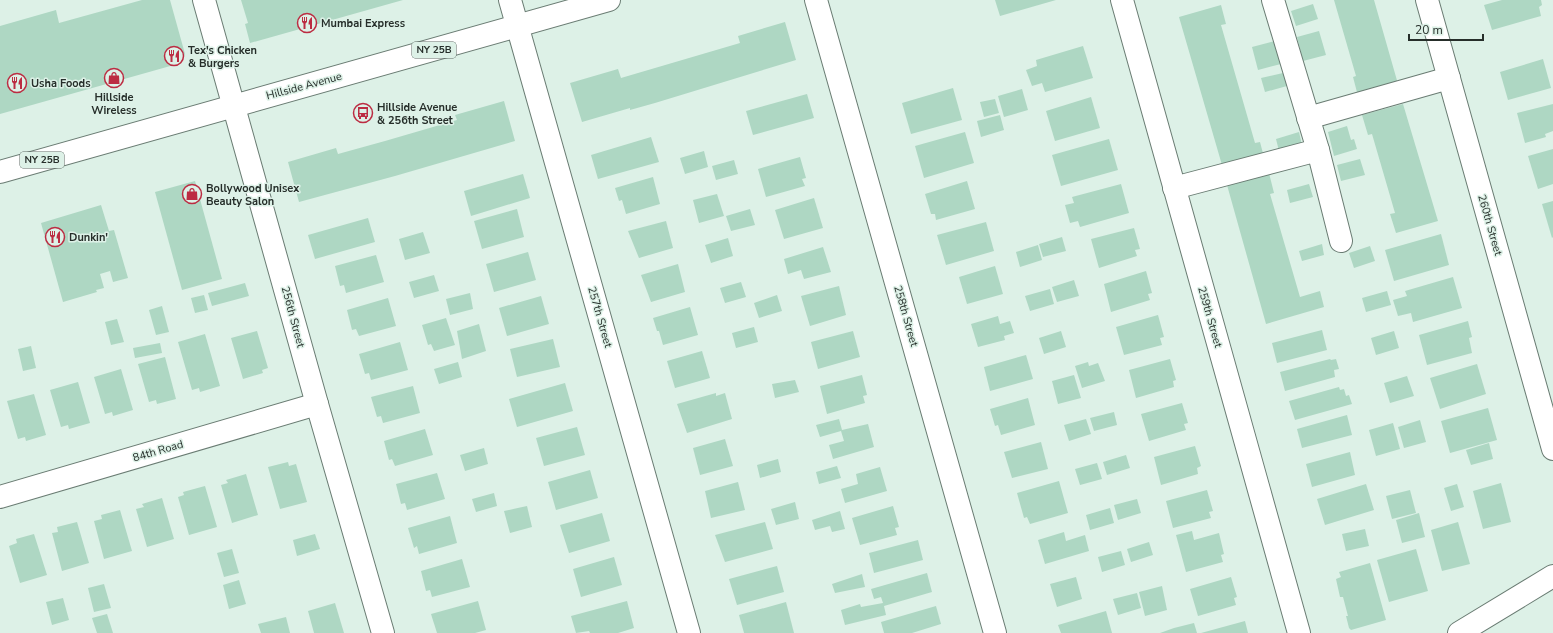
<svg xmlns="http://www.w3.org/2000/svg" width="1553" height="633" font-family="'Nunito Sans',sans-serif">
<style>
.building{fill:#aed7c3}
.lines{fill:none;stroke-linecap:round;stroke-linejoin:round}
.minor-casing{stroke:#6a7c73;stroke-width:24}
.major-casing{stroke:#6a7c73;stroke-width:24}
.minor{stroke:#fff;stroke-width:22}
.major{stroke:#fff;stroke-width:22}
.labels{text-anchor:middle;dominant-baseline:central;stroke-width:3;stroke-linejoin:round;paint-order:stroke}
.shield{fill:#ddf1e7;stroke:#5d6863;stroke-width:1}
.shield-label{font-size:10px;font-weight:bold;fill:#262e2a}
.poi-label{font-size:11px;font-weight:bold;fill:#262e2a;stroke:#ddf1e7;text-anchor:start}
.street-label{font-size:11px;fill:#262e2a;stroke:#ddf1e7}
</style>
<rect width="100%" height="100%" fill="#ddf1e7"/>
<g class="building">
<path d="M 142,0 L 170,0 L 185,54 L 181,63 L 0,114 L 0,26 L 56,10 L 59,23 Z"/>
<path d="M 241,0 L 403,0 L 250,43 L 245,24 L 248,23 Z"/>
<path d="M 995,0 L 1056,0 L 1000,16 Z"/>
<path d="M 1334,0 L 1374,0 L 1398,84 L 1358,96 L 1353,77 L 1356,76 Z"/>
<path d="M 1502,0 L 1541,0 L 1542,5 L 1539,7 L 1541,16 L 1492,30 L 1484,5 Z"/>
<path d="M 1313,4 L 1318,19 L 1296,26 L 1291,11 Z"/>
<path d="M 1221,5 L 1226,24 L 1221,25 L 1255,143 L 1260,142 L 1265,161 L 1224,172 L 1179,17 Z"/>
<path d="M 785,22 L 796,60 L 655,103 L 630,110 L 630,108 L 582,122 L 570,83 L 618,69 L 621,78 L 740,43 L 738,36 Z"/>
<path d="M 1319,31 L 1326,55 L 1303,61 L 1297,37 Z"/>
<path d="M 1275,41 L 1281,64 L 1258,70 L 1252,47 Z"/>
<path d="M 1083,46 L 1093,78 L 1045,92 L 1042,83 L 1032,86 L 1026,70 L 1037,66 L 1036,60 Z"/>
<path d="M 1543,59 L 1551,88 L 1508,100 L 1500,72 Z"/>
<path d="M 1283,73 L 1287,86 L 1265,92 L 1261,78 Z"/>
<path d="M 953,88 L 962,120 L 911,134 L 902,103 Z"/>
<path d="M 1022,89 L 1028,110 L 1004,117 L 998,96 Z"/>
<path d="M 807,94 L 814,118 L 753,135 L 746,111 Z"/>
<path d="M 1091,97 L 1100,128 L 1055,141 L 1046,111 Z"/>
<path d="M 995,99 L 999,113 L 984,117 L 980,102 Z"/>
<path d="M 504,101 L 515,141 L 395,176 L 299,202 L 288,162 L 336,148 L 338,154 L 385,141 L 457,120 L 455,115 Z"/>
<path d="M 1403,104 L 1438,221 L 1396,233 L 1390,214 L 1395,213 L 1372,134 L 1368,135 L 1362,115 Z"/>
<path d="M 1553,104 L 1553,131 L 1545,134 L 1546,137 L 1525,143 L 1517,113 Z"/>
<path d="M 1000,115 L 1004,130 L 981,137 L 977,121 Z"/>
<path d="M 1347,126 L 1351,140 L 1354,139 L 1357,149 L 1334,156 L 1328,132 Z"/>
<path d="M 965,132 L 974,163 L 924,178 L 915,146 Z"/>
<path d="M 1299,132 L 1302,145 L 1279,151 L 1276,139 Z"/>
<path d="M 651,137 L 659,162 L 598,179 L 591,155 Z"/>
<path d="M 1109,139 L 1118,170 L 1061,186 L 1052,155 Z"/>
<path d="M 1553,149 L 1553,184 L 1538,189 L 1528,156 Z"/>
<path d="M 704,151 L 708,167 L 685,174 L 680,158 Z"/>
<path d="M 800,157 L 806,178 L 802,179 L 805,186 L 766,197 L 758,169 Z"/>
<path d="M 1360,159 L 1365,175 L 1341,181 L 1337,165 Z"/>
<path d="M 734,160 L 738,174 L 716,180 L 712,166 Z"/>
<path d="M 1269,173 L 1274,193 L 1270,194 L 1300,297 L 1320,291 L 1324,307 L 1266,324 L 1227,185 Z"/>
<path d="M 523,174 L 530,198 L 471,216 L 464,191 Z"/>
<path d="M 653,177 L 660,204 L 626,214 L 622,200 L 619,201 L 615,188 Z"/>
<path d="M 195,181 L 222,279 L 182,290 L 155,192 Z"/>
<path d="M 967,181 L 975,209 L 936,220 L 935,214 L 931,214 L 925,194 Z"/>
<path d="M 1121,184 L 1129,213 L 1080,227 L 1078,221 L 1070,223 L 1065,205 L 1074,203 L 1072,197 Z"/>
<path d="M 1309,184 L 1313,197 L 1290,203 L 1287,190 Z"/>
<path d="M 717,194 L 724,216 L 699,223 L 693,200 Z"/>
<path d="M 814,198 L 823,228 L 784,239 L 775,210 Z"/>
<path d="M 1553,201 L 1553,237 L 1552,238 L 1542,204 Z"/>
<path d="M 101,205 L 109,231 L 114,230 L 128,278 L 113,282 L 110,271 L 100,274 L 104,288 L 96,290 L 97,292 L 63,302 L 41,223 Z"/>
<path d="M 517,209 L 524,237 L 482,249 L 474,221 Z"/>
<path d="M 750,209 L 755,225 L 731,231 L 726,216 Z"/>
<path d="M 368,218 L 375,242 L 315,259 L 308,235 Z"/>
<path d="M 666,221 L 673,248 L 639,258 L 628,231 Z"/>
<path d="M 986,222 L 994,251 L 946,265 L 937,235 Z"/>
<path d="M 1134,228 L 1140,249 L 1135,250 L 1137,256 L 1099,268 L 1091,239 Z"/>
<path d="M 423,232 L 430,253 L 405,260 L 399,239 Z"/>
<path d="M 1441,234 L 1449,265 L 1394,281 L 1385,250 Z"/>
<path d="M 1062,237 L 1066,251 L 1043,257 L 1039,244 Z"/>
<path d="M 728,238 L 733,256 L 711,263 L 705,245 Z"/>
<path d="M 1322,244 L 1324,255 L 1302,261 L 1299,251 Z"/>
<path d="M 1038,245 L 1042,260 L 1020,267 L 1016,252 Z"/>
<path d="M 1370,246 L 1375,261 L 1354,268 L 1349,253 Z"/>
<path d="M 823,247 L 831,272 L 804,279 L 801,270 L 788,274 L 784,259 Z"/>
<path d="M 528,252 L 536,280 L 494,292 L 486,264 Z"/>
<path d="M 376,255 L 384,282 L 346,293 L 344,285 L 340,286 L 335,266 Z"/>
<path d="M 678,264 L 685,292 L 651,302 L 641,275 Z"/>
<path d="M 995,266 L 1003,294 L 967,304 L 959,277 Z"/>
<path d="M 1146,271 L 1152,293 L 1148,294 L 1150,300 L 1111,312 L 1104,284 Z"/>
<path d="M 434,275 L 439,291 L 414,298 L 409,282 Z"/>
<path d="M 1453,277 L 1462,308 L 1413,322 L 1411,313 L 1398,316 L 1393,300 L 1407,296 L 1405,291 Z"/>
<path d="M 1074,280 L 1079,296 L 1057,302 L 1052,287 Z"/>
<path d="M 741,282 L 746,297 L 725,303 L 720,288 Z"/>
<path d="M 245,283 L 249,296 L 212,306 L 208,293 Z"/>
<path d="M 839,286 L 846,315 L 810,326 L 801,296 Z"/>
<path d="M 1050,289 L 1054,304 L 1030,311 L 1025,296 Z"/>
<path d="M 1387,291 L 1391,305 L 1366,312 L 1362,298 Z"/>
<path d="M 470,293 L 473,309 L 450,315 L 446,299 Z"/>
<path d="M 204,295 L 208,310 L 195,313 L 191,298 Z"/>
<path d="M 777,295 L 782,311 L 759,318 L 754,303 Z"/>
<path d="M 541,296 L 549,324 L 507,336 L 499,308 Z"/>
<path d="M 388,298 L 396,326 L 359,336 L 356,329 L 352,330 L 347,310 Z"/>
<path d="M 162,306 L 169,332 L 156,335 L 149,310 Z"/>
<path d="M 690,307 L 698,335 L 663,345 L 659,331 L 657,331 L 653,318 Z"/>
<path d="M 1158,315 L 1164,337 L 1160,338 L 1162,345 L 1124,355 L 1116,327 Z"/>
<path d="M 998,316 L 1000,324 L 1010,321 L 1014,333 L 1004,336 L 1005,340 L 978,347 L 971,324 Z"/>
<path d="M 446,318 L 455,345 L 434,351 L 431,344 L 428,345 L 422,325 Z"/>
<path d="M 117,319 L 124,342 L 111,345 L 105,322 Z"/>
<path d="M 1468,321 L 1472,337 L 1469,338 L 1472,353 L 1427,365 L 1419,335 Z"/>
<path d="M 479,324 L 486,351 L 462,359 L 457,331 Z"/>
<path d="M 754,327 L 758,342 L 736,348 L 732,333 Z"/>
<path d="M 1322,330 L 1327,350 L 1277,363 L 1272,343 Z"/>
<path d="M 257,331 L 268,368 L 262,370 L 263,373 L 243,379 L 231,338 Z"/>
<path d="M 853,331 L 860,357 L 818,369 L 811,342 Z"/>
<path d="M 1061,331 L 1066,347 L 1044,354 L 1039,338 Z"/>
<path d="M 1394,331 L 1399,348 L 1376,355 L 1371,338 Z"/>
<path d="M 205,334 L 220,386 L 200,392 L 199,388 L 192,390 L 178,342 Z"/>
<path d="M 553,339 L 560,367 L 517,377 L 510,349 Z"/>
<path d="M 400,342 L 408,370 L 371,380 L 369,373 L 365,374 L 359,354 Z"/>
<path d="M 160,343 L 162,353 L 135,358 L 133,348 Z"/>
<path d="M 31,346 L 36,368 L 23,371 L 18,349 Z"/>
<path d="M 702,351 L 710,378 L 675,388 L 667,361 Z"/>
<path d="M 1026,355 L 1033,379 L 990,391 L 984,367 Z"/>
<path d="M 165,357 L 176,399 L 157,404 L 156,400 L 149,402 L 138,364 Z"/>
<path d="M 1170,359 L 1176,380 L 1173,381 L 1174,387 L 1136,398 L 1129,370 Z"/>
<path d="M 1330,359 L 1331,360 L 1336,359 L 1339,369 L 1334,370 L 1335,377 L 1285,391 L 1280,372 Z"/>
<path d="M 458,362 L 462,377 L 439,384 L 434,369 Z"/>
<path d="M 1088,362 L 1089,366 L 1098,363 L 1105,381 L 1082,388 L 1075,366 Z"/>
<path d="M 1477,364 L 1486,394 L 1440,409 L 1430,378 Z"/>
<path d="M 121,369 L 133,410 L 113,416 L 112,412 L 105,414 L 94,377 Z"/>
<path d="M 862,375 L 867,395 L 863,396 L 865,403 L 827,414 L 820,386 Z"/>
<path d="M 1074,375 L 1081,398 L 1058,404 L 1052,381 Z"/>
<path d="M 1407,376 L 1414,396 L 1390,403 L 1384,383 Z"/>
<path d="M 795,380 L 799,392 L 775,398 L 772,384 Z"/>
<path d="M 78,382 L 90,423 L 69,429 L 68,425 L 61,427 L 50,390 Z"/>
<path d="M 565,383 L 573,411 L 517,427 L 509,399 Z"/>
<path d="M 413,386 L 420,413 L 383,423 L 381,416 L 377,417 L 371,397 Z"/>
<path d="M 1339,387 L 1340,390 L 1344,389 L 1346,396 L 1349,395 L 1352,404 L 1295,420 L 1289,401 Z"/>
<path d="M 716,393 L 716,396 L 725,393 L 732,419 L 687,433 L 677,404 Z"/>
<path d="M 34,394 L 46,435 L 26,441 L 25,437 L 18,439 L 7,401 Z"/>
<path d="M 1028,398 L 1035,425 L 1001,435 L 998,425 L 995,426 L 990,409 Z"/>
<path d="M 1182,403 L 1188,423 L 1184,424 L 1186,430 L 1149,441 L 1141,414 Z"/>
<path d="M 1488,408 L 1497,440 L 1450,453 L 1441,421 Z"/>
<path d="M 1114,412 L 1117,425 L 1094,431 L 1090,418 Z"/>
<path d="M 1347,415 L 1352,435 L 1302,448 L 1297,429 Z"/>
<path d="M 839,419 L 842,430 L 868,424 L 874,447 L 833,459 L 829,445 L 844,441 L 841,431 L 820,437 L 816,425 Z"/>
<path d="M 1086,419 L 1091,434 L 1069,441 L 1064,425 Z"/>
<path d="M 1420,420 L 1426,442 L 1404,448 L 1398,427 Z"/>
<path d="M 1393,423 L 1400,449 L 1376,456 L 1369,430 Z"/>
<path d="M 577,427 L 585,455 L 544,466 L 536,438 Z"/>
<path d="M 425,429 L 433,455 L 395,466 L 392,459 L 389,460 L 384,441 Z"/>
<path d="M 725,439 L 733,466 L 700,475 L 693,448 Z"/>
<path d="M 1041,442 L 1048,469 L 1012,478 L 1004,452 Z"/>
<path d="M 1489,443 L 1493,459 L 1471,465 L 1466,450 Z"/>
<path d="M 1195,446 L 1201,466 L 1197,468 L 1198,474 L 1161,485 L 1154,457 Z"/>
<path d="M 484,448 L 488,464 L 465,471 L 460,455 Z"/>
<path d="M 1350,452 L 1355,475 L 1312,487 L 1306,464 Z"/>
<path d="M 1126,455 L 1130,468 L 1107,475 L 1103,462 Z"/>
<path d="M 778,459 L 781,472 L 760,478 L 757,465 Z"/>
<path d="M 288,462 L 289,466 L 296,464 L 307,502 L 280,509 L 268,467 Z"/>
<path d="M 1097,463 L 1102,479 L 1080,485 L 1075,469 Z"/>
<path d="M 837,466 L 841,478 L 819,484 L 816,472 Z"/>
<path d="M 880,467 L 887,491 L 845,503 L 841,489 L 858,484 L 856,474 Z"/>
<path d="M 590,470 L 598,498 L 556,510 L 548,482 Z"/>
<path d="M 437,473 L 445,499 L 407,510 L 405,503 L 401,504 L 396,484 Z"/>
<path d="M 246,474 L 258,515 L 232,523 L 221,485 L 228,483 L 226,480 Z"/>
<path d="M 1059,481 L 1068,513 L 1030,524 L 1027,517 L 1024,518 L 1017,493 Z"/>
<path d="M 738,482 L 745,510 L 711,518 L 705,491 Z"/>
<path d="M 1501,483 L 1511,522 L 1483,529 L 1473,491 Z"/>
<path d="M 1366,484 L 1374,510 L 1325,525 L 1317,499 Z"/>
<path d="M 1457,484 L 1464,507 L 1451,511 L 1444,488 Z"/>
<path d="M 205,486 L 217,527 L 189,535 L 178,497 L 184,495 L 183,492 Z"/>
<path d="M 1207,490 L 1213,511 L 1209,512 L 1211,518 L 1173,528 L 1166,501 Z"/>
<path d="M 1410,490 L 1416,513 L 1392,519 L 1386,496 Z"/>
<path d="M 494,493 L 497,506 L 476,512 L 472,499 Z"/>
<path d="M 162,498 L 174,539 L 147,547 L 136,509 L 144,507 L 142,504 Z"/>
<path d="M 1137,499 L 1141,513 L 1118,520 L 1114,505 Z"/>
<path d="M 795,502 L 799,519 L 776,525 L 771,509 Z"/>
<path d="M 527,506 L 532,527 L 510,533 L 504,511 Z"/>
<path d="M 893,506 L 899,527 L 895,528 L 897,535 L 860,545 L 852,518 Z"/>
<path d="M 1110,508 L 1114,523 L 1090,530 L 1086,515 Z"/>
<path d="M 120,510 L 132,551 L 104,559 L 94,521 L 102,519 L 101,515 Z"/>
<path d="M 840,511 L 845,529 L 832,532 L 830,526 L 815,530 L 812,520 Z"/>
<path d="M 602,513 L 610,541 L 569,553 L 560,525 Z"/>
<path d="M 1419,513 L 1425,537 L 1402,543 L 1396,520 Z"/>
<path d="M 450,516 L 457,543 L 419,554 L 417,546 L 414,548 L 408,528 Z"/>
<path d="M 77,522 L 89,563 L 62,571 L 52,533 L 58,532 L 57,527 Z"/>
<path d="M 765,522 L 773,549 L 725,562 L 715,535 Z"/>
<path d="M 1458,522 L 1470,564 L 1442,571 L 1431,530 Z"/>
<path d="M 1365,529 L 1369,546 L 1346,551 L 1342,534 Z"/>
<path d="M 1192,531 L 1194,540 L 1219,533 L 1224,554 L 1221,555 L 1223,562 L 1186,572 L 1176,535 Z"/>
<path d="M 1064,532 L 1066,541 L 1085,535 L 1089,551 L 1045,564 L 1038,540 Z"/>
<path d="M 34,534 L 47,575 L 20,583 L 9,546 L 17,543 L 16,539 Z"/>
<path d="M 315,534 L 320,549 L 297,556 L 293,540 Z"/>
<path d="M 918,540 L 923,560 L 874,573 L 869,553 Z"/>
<path d="M 1149,542 L 1153,555 L 1131,562 L 1127,549 Z"/>
<path d="M 232,549 L 239,573 L 224,577 L 217,553 Z"/>
<path d="M 1416,549 L 1428,591 L 1389,602 L 1377,560 Z"/>
<path d="M 1121,551 L 1125,565 L 1102,572 L 1098,557 Z"/>
<path d="M 614,557 L 622,585 L 581,597 L 573,569 Z"/>
<path d="M 462,559 L 470,587 L 432,597 L 430,590 L 426,591 L 421,571 Z"/>
<path d="M 1370,563 L 1386,620 L 1351,630 L 1349,628 L 1346,616 L 1348,616 L 1343,597 L 1340,597 L 1336,579 L 1341,577 L 1339,572 Z"/>
<path d="M 777,566 L 784,592 L 737,605 L 729,579 Z"/>
<path d="M 927,573 L 932,592 L 884,606 L 886,615 L 845,625 L 841,610 L 860,604 L 861,607 L 883,603 L 881,597 L 874,599 L 871,589 Z"/>
<path d="M 862,574 L 865,587 L 835,593 L 832,584 Z"/>
<path d="M 1076,577 L 1082,599 L 1057,607 L 1050,584 Z"/>
<path d="M 1231,577 L 1237,597 L 1234,598 L 1236,605 L 1198,616 L 1190,589 Z"/>
<path d="M 239,580 L 246,604 L 229,609 L 223,585 Z"/>
<path d="M 104,584 L 111,608 L 94,612 L 88,588 Z"/>
<path d="M 1162,586 L 1167,610 L 1145,616 L 1139,592 Z"/>
<path d="M 1137,593 L 1141,608 L 1118,615 L 1113,599 Z"/>
<path d="M 63,598 L 69,620 L 52,625 L 46,602 Z"/>
<path d="M 478,601 L 486,630 L 475,633 L 437,633 L 431,614 Z"/>
<path d="M 627,601 L 634,628 L 618,633 L 590,633 L 589,631 L 576,633 L 571,616 Z"/>
<path d="M 786,602 L 794,633 L 744,633 L 739,615 Z"/>
<path d="M 335,603 L 344,633 L 314,633 L 308,611 Z"/>
<path d="M 936,606 L 941,624 L 912,633 L 884,633 L 881,622 Z"/>
<path d="M 1106,611 L 1112,633 L 1061,633 L 1058,625 Z"/>
<path d="M 107,614 L 113,633 L 97,633 L 92,618 Z"/>
<path d="M 286,617 L 290,633 L 261,633 L 258,624 Z"/>
<path d="M 1245,621 L 1248,633 L 1201,633 Z"/>
<path d="M 1194,623 L 1197,633 L 1160,633 L 1174,628 Z"/>
</g>
<g class="lines">
<defs>
<g id="minor">
<path d="M 204,0 L 317,404 L 383,633"/>
<path d="M 510,0 L 689,633"/>
<path d="M 816,0 L 995,633"/>
<path d="M 1122,0 L 1299,633"/>
<path d="M 1273,0 L 1318,150 L 1341,241"/>
<path d="M 1427,0 L 1553,449"/>
<path d="M 1308,118 L 1449,78"/>
<path d="M 1174,188 L 1318,150"/>
<path d="M 0,497 L 317,404"/>
<path d="M 1459,633 L 1553,576"/>
</g>
<path id="major" d="M 0,172 L 609,0"/>
</defs>
<use href="#minor" class="minor-casing"/>
<use href="#major" class="major-casing"/>
<use href="#minor" class="minor"/>
<use href="#major" class="major"/>
</g>
<defs>
<symbol id="restaurant-ring" viewBox="-11 -11 22 22"><circle r="9.5" fill="#ddf1e7" stroke="#bc2c42" stroke-width="1.5"/><path d="M-5-6h1v4h1v-4h1v4h1v-4h1v5L-1.5 .5V6h-2V.5L-5-1ZM5-6V6H3V1.5H1.5Q1.5-4 5-6Z" fill="#bc2c42"/></symbol>
<symbol id="shop-ring" viewBox="-11 -11 22 22"><circle r="9.5" fill="#ddf1e7" stroke="#bc2c42" stroke-width="1.5"/><path d="M-5-2.5h2.3a2.7 3.5 0 0 1 5.4 0H5L5.5 6h-11ZM-1.5-2.5h3a1.5 2.3 0 0 0-3 0Z" fill="#bc2c42"/></symbol>
<symbol id="bus-ring" viewBox="-11 -11 22 22"><circle r="9.5" fill="#ddf1e7" stroke="#bc2c42" stroke-width="1.5"/><path d="M-5-6H5V4H4V6H2V4H-2V6H-4V4H-5ZM-3.5-4V0h7V-4ZM-3.5 1.2v1.5H-2V1.2ZM2 1.2v1.5H3.5V1.2Z" fill="#bc2c42"/></symbol>
</defs>
<g fill-rule="evenodd">
<use href="#restaurant-ring" x="296" y="12" width="22" height="22"/>
<use href="#restaurant-ring" x="163" y="45" width="22" height="22"/>
<use href="#shop-ring" x="103" y="67" width="22" height="22"/>
<use href="#restaurant-ring" x="6" y="72" width="22" height="22"/>
<use href="#bus-ring" x="352" y="102" width="22" height="22"/>
<use href="#shop-ring" x="181" y="183" width="22" height="22"/>
<use href="#restaurant-ring" x="44" y="226" width="22" height="22"/>
</g>
<g class="labels">
<g class="shield">
<rect x="412" y="42" width="44" height="16" rx="3"/>
<rect x="20" y="152" width="44" height="16" rx="3"/>
</g>
<g class="shield-label">
<text x="434" y="50">NY 25B</text>
<text x="42" y="160">NY 25B</text>
</g>
<g class="poi-label">
<text x="321" y="23">Mumbai Express</text>
<text x="188" y="50">Tex's Chicken<tspan x="188" dy="13">&amp; Burgers</tspan></text>
<text x="31" y="83">Usha Foods</text>
<text x="114" y="97" text-anchor="middle">Hillside<tspan x="114" dy="13">Wireless</tspan></text>
<text x="377" y="107">Hillside Avenue<tspan x="377" dy="13">&amp; 256th Street</tspan></text>
<text x="206" y="188">Bollywood Unisex<tspan x="206" dy="13">Beauty Salon</tspan></text>
<text x="69" y="237">Dunkin'</text>
</g>
<g class="street-label">
<text transform="translate(304 86) rotate(-15)">Hillside Avenue</text>
<text transform="translate(1490 225) rotate(74)">260th Street</text>
<text transform="translate(906 316) rotate(74)">258th Street</text>
<text transform="translate(293 317) rotate(75)">256th Street</text>
<text transform="translate(600 317) rotate(74)">257th Street</text>
<text transform="translate(1210 317) rotate(74)">259th Street</text>
<text transform="translate(158 451) rotate(-16)">84th Road</text>
</g>
</g>
<path d="M1409 34v6h74v-6" fill="none" stroke="#262e2a" stroke-width="2"/>
<text x="1415" y="34" font-size="12" fill="#262e2a" stroke="#ddf1e7" stroke-width="3" paint-order="stroke">20 m</text>
</svg>
